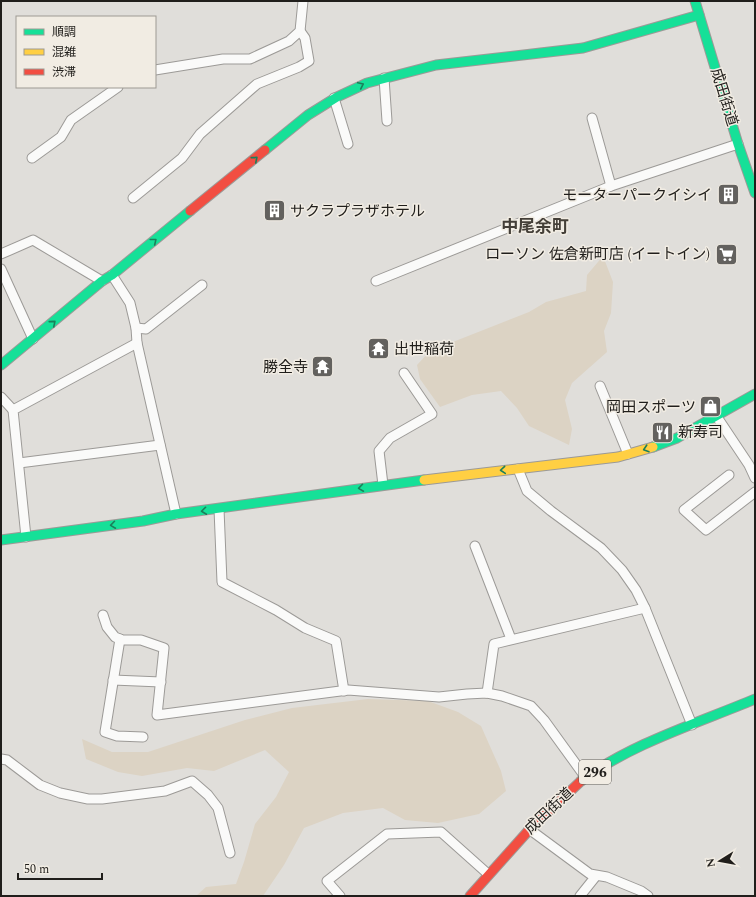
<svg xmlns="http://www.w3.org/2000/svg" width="756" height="897" font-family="Spectral,'Noto Sans JP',serif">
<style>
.green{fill:#dcd3c4}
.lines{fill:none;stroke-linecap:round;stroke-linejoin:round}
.street-casing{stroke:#9c9a97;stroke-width:11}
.fast-casing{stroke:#9c9a97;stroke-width:11}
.slow-casing{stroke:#9c9a97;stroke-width:11}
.jam-casing{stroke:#9c9a97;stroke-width:11}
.street{stroke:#fafaf9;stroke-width:9}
.fast{stroke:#16e098;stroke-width:9}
.slow{stroke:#ffcf43;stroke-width:9}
.jam{stroke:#f24e42;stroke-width:9}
.oneway{stroke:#1b7f5a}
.labels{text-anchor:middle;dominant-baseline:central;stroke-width:3;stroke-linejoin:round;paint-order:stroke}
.shield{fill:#f1ece3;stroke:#5f5c57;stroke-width:1}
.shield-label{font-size:14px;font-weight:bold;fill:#201e1b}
.street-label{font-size:15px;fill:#201e1b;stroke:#f1ece3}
.poi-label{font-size:15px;fill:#201e1b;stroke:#f1ece3;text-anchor:end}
.quarter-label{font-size:17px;font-weight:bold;fill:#443f38;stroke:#f1ece3}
</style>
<rect width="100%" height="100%" fill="#e0deda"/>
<g class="green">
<path d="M 603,256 L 613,282 L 611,313 L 604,331 L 607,352 L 572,383 L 565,400 L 572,429 L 569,445 L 529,426 L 517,408 L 501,391 L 472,395 L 440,407 L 420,379 L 417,365 L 430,351 L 529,312 L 546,302 L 586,291 L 587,275 Z"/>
<path d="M 368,699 L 428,701 L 458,712 L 481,726 L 501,771 L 506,791 L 479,814 L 438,823 L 405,820 L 383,808 L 343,813 L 304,828 L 284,865 L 263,896 L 196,896 L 206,887 L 236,884 L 244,862 L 255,824 L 276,797 L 289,772 L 265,750 L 214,771 L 187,768 L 142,776 L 118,772 L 86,759 L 82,739 L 112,752 L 148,752 L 245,720 L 292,708 Z"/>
</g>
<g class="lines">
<defs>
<g id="street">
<path d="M 155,70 L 223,59 L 250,59 L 289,41 L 300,31 L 303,1"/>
<path d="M 384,78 L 387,121"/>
<path d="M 334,98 L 348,144"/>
<path d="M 592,118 L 611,186"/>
<path d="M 32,158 L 61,137 L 71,120 L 118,87"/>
<path d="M 133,198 L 182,158 L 200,134 L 257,84 L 299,67 L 309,61 L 305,38 L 300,31"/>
<path d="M 1,254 L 33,240 L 102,281"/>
<path d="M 1,269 L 33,339"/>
<path d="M 112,275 L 130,303 L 136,328 L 137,343 L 176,514"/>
<path d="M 376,281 L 611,186 L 738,144"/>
<path d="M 136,328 L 146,329 L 202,285"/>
<path d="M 600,386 L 628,454"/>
<path d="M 1,397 L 13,410"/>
<path d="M 717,417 L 749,465 L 755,478"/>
<path d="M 19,463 L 160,445"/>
<path d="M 518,469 L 527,491 L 551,511 L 601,548 L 622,570 L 636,590 L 645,608 L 692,725"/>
<path d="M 729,475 L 684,510 L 706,530 L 755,492"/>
<path d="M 383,485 L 379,451 L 390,438 L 432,414 L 404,373"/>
<path d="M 219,509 L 222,582 L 276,610 L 305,628 L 336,641 L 344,691"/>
<path d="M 26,537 L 13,410 L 137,343"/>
<path d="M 475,546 L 511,639"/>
<path d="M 103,615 L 107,627 L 115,637 L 122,640 L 141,640 L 164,648 L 157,715 L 348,690 L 439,697 L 467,694 L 487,693 L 502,696 L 531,706 L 544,720 L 586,778"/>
<path d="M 120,639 L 105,732 L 117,736 L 143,737"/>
<path d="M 113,680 L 161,682"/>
<path d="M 487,693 L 494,644 L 645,608"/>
<path d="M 1,759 L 7,760 L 40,785 L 60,793 L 88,799 L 102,799 L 165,791 L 192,781 L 208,795 L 218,808 L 230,853"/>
<path d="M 529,829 L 590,874 L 607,877 L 641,891 L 648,896"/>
<path d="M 340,896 L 327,881 L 387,834 L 441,832 L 488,874"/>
<path d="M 580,896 L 596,876"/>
</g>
<g id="fast">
<path d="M 695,1 L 738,144 L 755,193"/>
<path d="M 265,150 L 308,115 L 337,97 L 367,83 L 436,65 L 583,48 L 699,15"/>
<path d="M 1,365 L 102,281 L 112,275 L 190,211"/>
<path d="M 653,447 L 677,438 L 755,394"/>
<path d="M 1,540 L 143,521 L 176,514 L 424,480"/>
<path d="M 581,781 C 630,744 698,723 755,699"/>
</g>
<path id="slow" d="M 424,480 L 618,457 L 653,447"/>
<g id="jam">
<path d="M 190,211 L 265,150"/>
<path d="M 470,896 L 529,830 L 581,781"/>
</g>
</defs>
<use href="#street" class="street-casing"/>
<use href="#fast" class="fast-casing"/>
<use href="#slow" class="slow-casing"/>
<use href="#jam" class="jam-casing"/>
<use href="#street" class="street"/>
<use href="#fast" class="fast"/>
<use href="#slow" class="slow"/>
<use href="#jam" class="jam"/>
</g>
<defs><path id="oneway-chevron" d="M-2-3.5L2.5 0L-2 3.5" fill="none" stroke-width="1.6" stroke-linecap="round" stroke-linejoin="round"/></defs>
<g class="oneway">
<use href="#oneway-chevron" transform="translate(361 85) rotate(-25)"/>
<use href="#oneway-chevron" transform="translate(255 159) rotate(-40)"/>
<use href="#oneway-chevron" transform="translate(154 241) rotate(-39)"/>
<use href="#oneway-chevron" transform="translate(53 323) rotate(-40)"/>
<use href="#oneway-chevron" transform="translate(646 449) rotate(162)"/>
<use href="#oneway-chevron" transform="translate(503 470) rotate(175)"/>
<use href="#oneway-chevron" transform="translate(361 488) rotate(172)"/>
<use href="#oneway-chevron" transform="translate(204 511) rotate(173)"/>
<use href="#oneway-chevron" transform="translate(113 525) rotate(172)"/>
</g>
<defs>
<symbol id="building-square" viewBox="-11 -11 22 22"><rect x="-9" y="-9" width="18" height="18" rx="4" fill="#63615e" stroke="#f1ece3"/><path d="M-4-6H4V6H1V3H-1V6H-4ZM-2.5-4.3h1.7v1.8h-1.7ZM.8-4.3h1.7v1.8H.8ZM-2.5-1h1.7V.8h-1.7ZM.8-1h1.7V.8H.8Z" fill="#fff"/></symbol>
<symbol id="supermarket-square" viewBox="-11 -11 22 22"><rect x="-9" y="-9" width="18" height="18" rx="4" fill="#63615e" stroke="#f1ece3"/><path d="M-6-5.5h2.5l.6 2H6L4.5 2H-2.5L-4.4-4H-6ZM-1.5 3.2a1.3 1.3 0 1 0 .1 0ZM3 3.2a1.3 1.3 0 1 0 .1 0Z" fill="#fff"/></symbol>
<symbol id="temple-square" viewBox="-11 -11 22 22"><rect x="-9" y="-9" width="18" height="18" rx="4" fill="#63615e" stroke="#f1ece3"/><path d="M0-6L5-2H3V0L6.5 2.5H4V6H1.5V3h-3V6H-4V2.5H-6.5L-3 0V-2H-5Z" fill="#fff"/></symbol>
<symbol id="shop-square" viewBox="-11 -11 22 22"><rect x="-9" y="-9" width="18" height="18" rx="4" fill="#63615e" stroke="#f1ece3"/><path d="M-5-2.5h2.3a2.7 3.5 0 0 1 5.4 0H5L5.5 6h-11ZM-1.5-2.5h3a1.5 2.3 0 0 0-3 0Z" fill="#fff"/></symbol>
<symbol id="restaurant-square" viewBox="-11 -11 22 22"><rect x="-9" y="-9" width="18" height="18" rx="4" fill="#63615e" stroke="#f1ece3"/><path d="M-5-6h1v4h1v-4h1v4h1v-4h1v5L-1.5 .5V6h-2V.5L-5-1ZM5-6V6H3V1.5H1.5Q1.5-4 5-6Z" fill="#fff"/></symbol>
</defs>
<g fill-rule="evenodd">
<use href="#building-square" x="716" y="182" width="25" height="25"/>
<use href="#building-square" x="262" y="198" width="25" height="25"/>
<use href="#supermarket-square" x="714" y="242" width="25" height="25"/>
<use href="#temple-square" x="366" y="336" width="25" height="25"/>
<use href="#temple-square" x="310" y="354" width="25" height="25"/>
<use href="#shop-square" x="698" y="394" width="25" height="25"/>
<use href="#restaurant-square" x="650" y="420" width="25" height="25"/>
</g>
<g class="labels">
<rect class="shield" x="579" y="760" width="32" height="24" rx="3"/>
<g class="shield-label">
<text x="595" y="772">296</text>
</g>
<g class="street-label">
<text transform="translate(724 97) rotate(73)">成田街道</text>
<text transform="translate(549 811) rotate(-43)">成田街道</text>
</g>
<g class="poi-label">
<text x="712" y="195">モーターパークイシイ</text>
<text x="290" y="211" text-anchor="start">サクラプラザホテル</text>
<text x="710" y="254">ローソン 佐倉新町店 (イートイン)</text>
<text x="394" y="349" text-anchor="start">出世稲荷</text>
<text x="308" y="367">勝全寺</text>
<text x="696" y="407">岡田スポーツ</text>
<text x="678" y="432" text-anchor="start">新寿司</text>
</g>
<g class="quarter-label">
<text x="535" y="227">中尾余町</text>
</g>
</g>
<rect width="756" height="897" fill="none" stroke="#201e1b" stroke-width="4"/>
<rect x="16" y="16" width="140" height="72" fill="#f1ece3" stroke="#9d9a93"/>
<rect x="24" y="29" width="20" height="6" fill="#16e098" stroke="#9d9a93"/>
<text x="52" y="36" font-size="12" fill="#201e1b">順調</text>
<rect x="24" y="49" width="20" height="6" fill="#ffcf43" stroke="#9d9a93"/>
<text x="52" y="56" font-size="12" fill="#201e1b">混雑</text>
<rect x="24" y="69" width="20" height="6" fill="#f24e42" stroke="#9d9a93"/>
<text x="52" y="76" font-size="12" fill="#201e1b">渋滞</text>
<g transform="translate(720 861) rotate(259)" stroke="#f1ece3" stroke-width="3" paint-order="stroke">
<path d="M0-3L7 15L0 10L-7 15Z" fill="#201e1b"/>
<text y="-6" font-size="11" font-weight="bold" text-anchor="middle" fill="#201e1b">N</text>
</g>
<path d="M18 873v6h84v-6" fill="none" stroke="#201e1b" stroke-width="2"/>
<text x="24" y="873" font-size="12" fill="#201e1b" stroke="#f1ece3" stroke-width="3" paint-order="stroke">50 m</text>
</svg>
